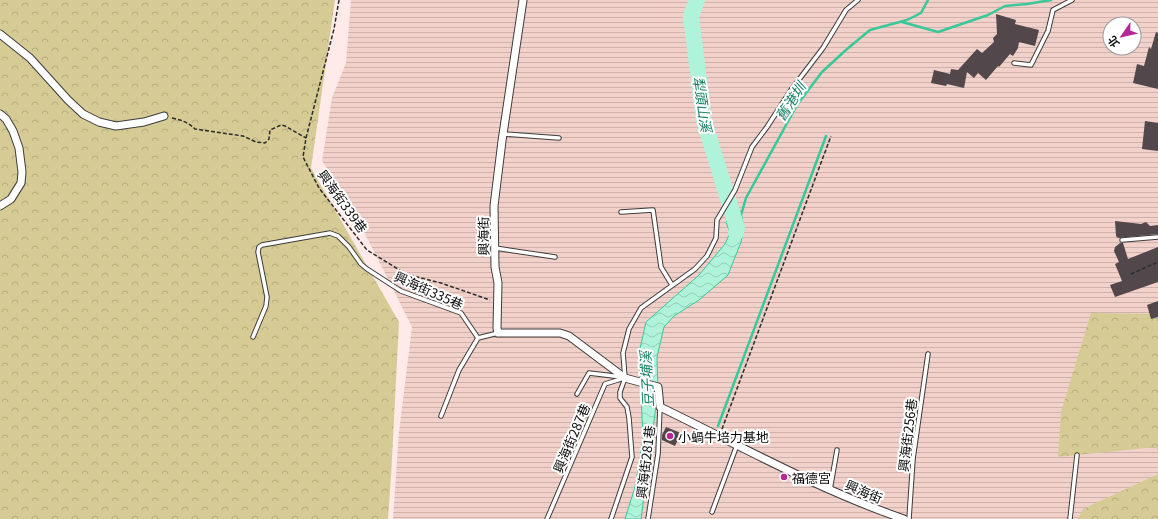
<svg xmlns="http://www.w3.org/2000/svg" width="1158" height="519" font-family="Georgia,'Noto Sans TC',serif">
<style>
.farmland{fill:url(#farmland-rules);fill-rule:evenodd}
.forest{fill:url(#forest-crowns)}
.water{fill:url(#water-waves);stroke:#38c899}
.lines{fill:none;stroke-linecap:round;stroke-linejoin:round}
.stream{stroke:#38c899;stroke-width:2.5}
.river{stroke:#aff3db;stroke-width:16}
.building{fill:#52474b}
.service-casing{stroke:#3d3d3d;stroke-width:5.5}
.minor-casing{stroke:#3d3d3d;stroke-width:9}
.path{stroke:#2c2c2c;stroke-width:1.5;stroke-dasharray:4 2;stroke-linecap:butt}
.service{stroke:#fff;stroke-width:3.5}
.minor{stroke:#fff;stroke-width:7}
.poi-dot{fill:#b42895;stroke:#fff;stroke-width:1.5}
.labels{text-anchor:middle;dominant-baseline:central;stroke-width:4;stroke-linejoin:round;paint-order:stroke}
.street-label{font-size:13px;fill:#0a0a0a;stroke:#fff}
.poi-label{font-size:13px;fill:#0a0a0a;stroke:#fff;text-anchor:start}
.water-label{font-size:14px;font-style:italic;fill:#188263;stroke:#fff}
</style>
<defs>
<pattern id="farmland-rules" width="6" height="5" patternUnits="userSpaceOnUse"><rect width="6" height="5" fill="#f2d1ca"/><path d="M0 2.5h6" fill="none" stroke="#ceb2ac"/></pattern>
<pattern id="forest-crowns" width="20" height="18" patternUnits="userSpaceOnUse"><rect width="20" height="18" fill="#d6cb94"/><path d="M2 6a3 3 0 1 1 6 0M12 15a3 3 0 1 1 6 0" fill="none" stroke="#b6ad7e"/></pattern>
<pattern id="water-waves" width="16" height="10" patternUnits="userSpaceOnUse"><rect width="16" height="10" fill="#aff3db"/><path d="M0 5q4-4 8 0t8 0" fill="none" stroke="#95cfbb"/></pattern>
</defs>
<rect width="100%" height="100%" fill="#feeae8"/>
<path class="farmland" d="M 351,0 L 1158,0 L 1158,519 L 393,519 L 399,432 L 412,327 L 385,273 L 347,199 L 322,161 L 332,98 L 346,63 ZM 1110,24 L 1134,24 L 1134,48 L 1110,48 Z"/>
<g class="forest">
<path d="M 0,0 L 335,0 L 311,168 L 399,322 L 391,477 L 388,519 L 0,519 Z"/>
<path d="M 1091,313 L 1158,314 L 1158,452 L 1156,447 L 1058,457 L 1061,412 Z"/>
<path d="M 1158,474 L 1158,519 L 1078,519 L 1083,509 Z"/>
</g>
<path class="water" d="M 735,211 L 741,211 L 744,229 L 741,242 L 728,275 L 699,300 L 674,316 L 664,327 L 657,357 L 658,391 L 641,519 L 625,519 L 635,487 L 643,439 L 639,353 L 646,322 L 699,275 L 725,244 L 730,233 L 726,222 Z"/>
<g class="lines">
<g class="stream">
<path d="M 902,22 L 938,32 L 988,15 L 1005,6 L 1027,4 L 1051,0"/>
<path d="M 741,215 L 746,198 L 797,105 L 822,72 L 847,49 L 870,30 L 907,20 L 921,13 L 928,0"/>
<path d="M 718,426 L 826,136"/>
</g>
<path class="river" d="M 697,0 L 691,16 L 704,121 L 737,228 L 736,233"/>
</g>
<g class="building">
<path d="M 996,14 L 1016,20 L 1015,24 L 1039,30 L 1035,46 L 1019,42 L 1018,48 L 1013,56 L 1010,54 L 999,67 L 998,66 L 986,80 L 978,73 L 974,78 L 967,72 L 964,88 L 947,84 L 946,86 L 931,83 L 934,70 L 950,74 L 951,69 L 958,70 L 977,49 L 982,53 L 994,42 L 993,38 L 997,34 Z"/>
<path d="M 1156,32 L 1158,33 L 1158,89 L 1133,83 L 1137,64 L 1144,66 L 1149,47 L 1151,49 Z"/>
<path d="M 1145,121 L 1158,123 L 1158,151 L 1142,149 Z"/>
<path d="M 1115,221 L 1141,224 L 1146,222 L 1150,226 L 1158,225 L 1158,234 L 1118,238 L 1116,236 Z"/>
<path d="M 1120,243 L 1123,243 L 1128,259 L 1158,247 L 1158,282 L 1115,297 L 1110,285 L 1122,281 L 1115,264 L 1119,262 L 1114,251 L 1115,247 Z"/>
<path d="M 1158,301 L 1158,317 L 1151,319 L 1147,305 Z"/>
<path d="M 666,427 L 681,433 L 675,446 L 662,440 L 662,435 Z"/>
</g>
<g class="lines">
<defs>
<g id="service">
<path d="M 1014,63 L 1031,65 L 1048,31 L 1053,10 L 1072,0"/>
<path d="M 503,134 L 559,138"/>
<path d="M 621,212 L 653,210 L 661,267 L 672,285"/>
<path d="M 1122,240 L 1158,237"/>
<path d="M 495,248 L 555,257"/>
<path d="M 253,337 L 266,306 L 267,297 L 258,252 L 259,247 L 262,245 L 330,233 L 338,236 L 349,247 L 361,264 L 367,269 L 401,291 L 461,313 L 478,338"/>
<path d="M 577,394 L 589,373 L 622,377"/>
<path d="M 441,416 L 459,370 L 478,338 L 498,333"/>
<path d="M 830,490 L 837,450"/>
<path d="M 712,512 L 737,445"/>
<path d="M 547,519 L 605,384 L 624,378"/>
<path d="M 611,519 L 632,457 L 629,418 L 627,407 L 620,398 L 620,392 L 625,378 L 623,353 L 629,329 L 641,308 L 695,269 L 707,256 L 716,238 L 717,220 L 735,190 L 752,147 L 767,127 L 791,90 L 823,48 L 846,10 L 858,0"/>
<path d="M 648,519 L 658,454 L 660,407"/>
<path d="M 909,519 L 913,459 L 928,354"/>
<path d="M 1070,519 L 1077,455"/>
</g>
<g id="minor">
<path d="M 523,0 L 502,141 L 494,206 L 495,267 L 498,283 L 497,328 L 498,333 L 560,333 L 569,336 L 625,378 L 658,387 L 660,407 C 741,446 819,490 904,519"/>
<path d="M 0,34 L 30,58 L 68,100 L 83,114 L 99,122 L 116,126 L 144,122 L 164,116"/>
<path d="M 0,114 L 6,119 L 13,131 L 19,148 L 22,172 L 21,183 L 11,199 L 0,206"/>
</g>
</defs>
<use href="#service" class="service-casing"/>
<use href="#minor" class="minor-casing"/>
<g class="path">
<path d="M 339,0 L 334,29 L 306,138 L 303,157 L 319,188 L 367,250 L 406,274 L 441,283 L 490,300"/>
<path d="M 172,118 C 181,120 188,122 195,129 L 243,136 L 256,142 L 265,143 L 269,139 L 270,130 L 281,125 L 285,126 L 306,138"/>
<path d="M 1131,274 L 1158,262"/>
<path d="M 722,429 L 831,136"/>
</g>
<use href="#service" class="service"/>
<use href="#minor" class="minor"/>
</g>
<g class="poi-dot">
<circle cx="670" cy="436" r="4"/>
<circle cx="784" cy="477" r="4"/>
</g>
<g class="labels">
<g class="street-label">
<text transform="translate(343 201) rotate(54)">興海街339巷</text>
<text transform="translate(483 236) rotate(-91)">興海街</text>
<text transform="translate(429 290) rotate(24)">興海街335巷</text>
<text transform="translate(907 435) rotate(-83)">興海街256巷</text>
<text transform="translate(571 438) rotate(-67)">興海街287巷</text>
<text transform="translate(645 462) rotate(-83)">興海街281巷</text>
<text transform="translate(864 491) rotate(23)">興海街</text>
</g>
<g class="poi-label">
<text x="678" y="436">小蝸牛培力基地</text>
<text x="792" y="477">福德宮</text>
</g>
<g class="water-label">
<text transform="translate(790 101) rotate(-57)">舊港圳</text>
<text transform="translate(703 104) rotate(81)">犁頭山溪</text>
<text transform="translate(646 379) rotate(-93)">豆子埔溪</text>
</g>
</g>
<g transform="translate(1122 36) rotate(236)"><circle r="19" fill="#ffffff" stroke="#9d9d9d"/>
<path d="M0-3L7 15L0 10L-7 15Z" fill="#b42895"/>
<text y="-6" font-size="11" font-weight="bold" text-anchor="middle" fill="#0a0a0a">北</text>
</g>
</svg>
